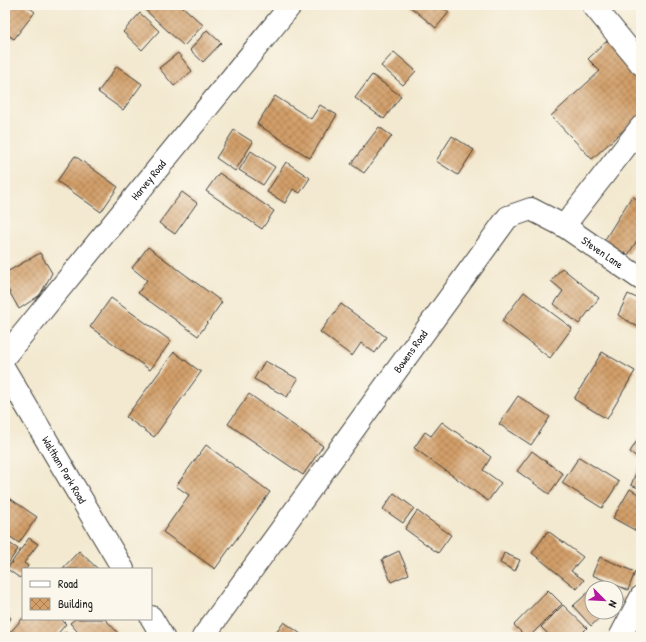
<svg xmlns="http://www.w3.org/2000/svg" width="646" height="642" font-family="'Patrick Hand',sans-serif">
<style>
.building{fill:url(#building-cross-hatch)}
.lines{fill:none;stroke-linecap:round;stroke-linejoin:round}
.street-casing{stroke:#3c3b37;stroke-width:24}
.secondary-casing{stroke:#3c3b37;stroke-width:24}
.street{stroke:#fff;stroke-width:22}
.secondary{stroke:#fff;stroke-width:22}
.labels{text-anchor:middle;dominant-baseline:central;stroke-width:3;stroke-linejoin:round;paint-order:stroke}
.street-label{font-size:11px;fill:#1c1c1c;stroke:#fbf7ec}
</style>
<defs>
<pattern id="building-cross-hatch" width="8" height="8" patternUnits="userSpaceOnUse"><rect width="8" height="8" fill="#d29f69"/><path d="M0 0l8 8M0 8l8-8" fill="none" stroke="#aa8156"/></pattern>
</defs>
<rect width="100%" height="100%" fill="#fbf7ec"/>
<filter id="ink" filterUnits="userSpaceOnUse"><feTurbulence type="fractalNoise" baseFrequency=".025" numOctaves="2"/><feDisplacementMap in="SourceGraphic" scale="8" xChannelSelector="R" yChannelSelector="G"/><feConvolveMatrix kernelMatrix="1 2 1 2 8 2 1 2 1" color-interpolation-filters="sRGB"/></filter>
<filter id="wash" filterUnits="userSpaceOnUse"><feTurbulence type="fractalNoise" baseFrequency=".012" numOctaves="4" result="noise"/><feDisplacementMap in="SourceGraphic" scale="16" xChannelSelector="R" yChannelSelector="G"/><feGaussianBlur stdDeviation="0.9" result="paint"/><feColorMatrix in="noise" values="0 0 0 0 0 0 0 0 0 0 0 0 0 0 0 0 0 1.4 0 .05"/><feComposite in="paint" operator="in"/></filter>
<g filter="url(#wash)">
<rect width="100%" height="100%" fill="#f3e9d0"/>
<g id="blocks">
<g class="building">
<path d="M 5,5 L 26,5 L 35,12 L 14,39 L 5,33 Z"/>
<path d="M 140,5 L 181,5 L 203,25 L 184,46 Z"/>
<path d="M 408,5 L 440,5 L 449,12 L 436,28 Z"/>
<path d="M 140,13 L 159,31 L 142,50 L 123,32 Z"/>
<path d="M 207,30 L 221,43 L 203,62 L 190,50 Z"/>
<path d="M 609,39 L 641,73 L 641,114 L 592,159 L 551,116 L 600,71 L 588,59 Z"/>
<path d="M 394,52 L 416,71 L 403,85 L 381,66 Z"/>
<path d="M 178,53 L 192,71 L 174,86 L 159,68 Z"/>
<path d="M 117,66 L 142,84 L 123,110 L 98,92 Z"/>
<path d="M 372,75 L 401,96 L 384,119 L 355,98 Z"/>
<path d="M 275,96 L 311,119 L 320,105 L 337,115 L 310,158 L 257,124 Z"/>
<path d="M 379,127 L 392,136 L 364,173 L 351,164 Z"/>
<path d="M 234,130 L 253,142 L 235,171 L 216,158 Z"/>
<path d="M 452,136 L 474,150 L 458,175 L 436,161 Z"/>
<path d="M 251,151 L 275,167 L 263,185 L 239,170 Z"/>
<path d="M 75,156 L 118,187 L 101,212 L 57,181 Z"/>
<path d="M 286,162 L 310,178 L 300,193 L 293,189 L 285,203 L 267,192 Z"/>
<path d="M 219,173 L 274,211 L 262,229 L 206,191 Z"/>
<path d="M 182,192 L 197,203 L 175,234 L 159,223 Z"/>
<path d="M 632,196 L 641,202 L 641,234 L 628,255 L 604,241 Z"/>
<path d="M 148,247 L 222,302 L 198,336 L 138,293 L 147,280 L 132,268 Z"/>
<path d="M 40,253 L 52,273 L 40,295 L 19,309 L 5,284 L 5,273 Z"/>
<path d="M 562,268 L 599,298 L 579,324 L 554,304 L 563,291 L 551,281 Z"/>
<path d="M 524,292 L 572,328 L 550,358 L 502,321 Z"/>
<path d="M 628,294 L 641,300 L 641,329 L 618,315 Z"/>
<path d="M 111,298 L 171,341 L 150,370 L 90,327 Z"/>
<path d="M 341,304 L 386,337 L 375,353 L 361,343 L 352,356 L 320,332 Z"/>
<path d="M 174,352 L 201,372 L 154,437 L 126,417 Z"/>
<path d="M 602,352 L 635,371 L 607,419 L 574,399 Z"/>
<path d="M 265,361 L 298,379 L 287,397 L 254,379 Z"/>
<path d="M 249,394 L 323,446 L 303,475 L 228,424 Z"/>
<path d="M 518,396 L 550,417 L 531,445 L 499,424 Z"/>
<path d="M 442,422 L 491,457 L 483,470 L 501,483 L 488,501 L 414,448 L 425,432 L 431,436 Z"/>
<path d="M 641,434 L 641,460 L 630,452 Z"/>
<path d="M 206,445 L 270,492 L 215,569 L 163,532 L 189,495 L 176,486 Z"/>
<path d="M 532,451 L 563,474 L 549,494 L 517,471 Z"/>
<path d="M 579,457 L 619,482 L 602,508 L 562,483 Z"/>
<path d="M 638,468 L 641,469 L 641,489 L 631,485 Z"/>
<path d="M 630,489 L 641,496 L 640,533 L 613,518 Z"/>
<path d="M 394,493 L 414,508 L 403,523 L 383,509 Z"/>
<path d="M 5,495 L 37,517 L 19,543 L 5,533 Z"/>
<path d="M 417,511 L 451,535 L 438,553 L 405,529 Z"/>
<path d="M 548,531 L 583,557 L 571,571 L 584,580 L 577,589 L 532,553 Z"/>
<path d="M 29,538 L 38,544 L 24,563 L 28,566 L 26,569 L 23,569 L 23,573 L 20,578 L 7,569 Z"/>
<path d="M 5,540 L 18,549 L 5,568 Z"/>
<path d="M 79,551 L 98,569 L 62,569 Z"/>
<path d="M 399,551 L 409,574 L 391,582 L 382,559 Z"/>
<path d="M 504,553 L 520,560 L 515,571 L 500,563 Z"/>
<path d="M 600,557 L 635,572 L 628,590 L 592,575 Z"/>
<path d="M 592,589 L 592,612 L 606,612 L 591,626 L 573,606 Z"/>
<path d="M 548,590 L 562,604 L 529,637 L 526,637 L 514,625 Z"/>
<path d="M 616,595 L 624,599 L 617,611 L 616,611 Z"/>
<path d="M 563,605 L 587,628 L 578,637 L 551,637 L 541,627 Z"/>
<path d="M 5,615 L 11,618 L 5,630 Z"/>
<path d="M 22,619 L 61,619 L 66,624 L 55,637 L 6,637 Z"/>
<path d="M 75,619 L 105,619 L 118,633 L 113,637 L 82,637 L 70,623 Z"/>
<path d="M 641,620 L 641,630 L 637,628 Z"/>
<path d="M 284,622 L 305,637 L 273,637 Z"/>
<path d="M 66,632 L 71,637 L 61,637 Z"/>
</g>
</g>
</g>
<g filter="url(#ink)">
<use href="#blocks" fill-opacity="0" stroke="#3c3b37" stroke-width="1"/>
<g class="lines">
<defs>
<g id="street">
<path d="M 593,5 L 641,64"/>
<path d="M 564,226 L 641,127"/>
<path id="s1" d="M 5,356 L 291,5"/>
<path id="s2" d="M 203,637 L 508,217 L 531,209 L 564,226 L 641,279"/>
<path d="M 620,637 L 641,597"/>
</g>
<g id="secondary">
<path id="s3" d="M 5,370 L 123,569"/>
<path d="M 151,617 L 163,637"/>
</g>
</defs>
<use href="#street" class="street-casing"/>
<use href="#secondary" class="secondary-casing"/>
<use href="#street" class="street"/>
<use href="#secondary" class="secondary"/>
</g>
</g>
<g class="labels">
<g class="street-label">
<text stroke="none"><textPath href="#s1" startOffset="227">Harvey Road</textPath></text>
<text stroke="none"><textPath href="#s2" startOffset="627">Steven Lane</textPath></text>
<text stroke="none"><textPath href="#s2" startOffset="353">Bowens Road</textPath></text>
<text stroke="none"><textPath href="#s3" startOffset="116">Waltham Park Road</textPath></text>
</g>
</g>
<rect width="646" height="642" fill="none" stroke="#fbf7ec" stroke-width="20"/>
<rect x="22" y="568" width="130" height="52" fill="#fbf7ec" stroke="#a29f99"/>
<rect x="30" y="581" width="20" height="6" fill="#ffffff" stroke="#a29f99"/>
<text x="58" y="588" font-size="12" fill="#1c1c1c">Road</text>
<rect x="30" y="598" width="20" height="12" fill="url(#building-cross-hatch)" stroke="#a29f99"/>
<text x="58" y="608" font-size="12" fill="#1c1c1c">Building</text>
<g transform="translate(604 600) rotate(114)"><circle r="19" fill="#fbf7ec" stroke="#a29f99"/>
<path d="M0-3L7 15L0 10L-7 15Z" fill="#b5179e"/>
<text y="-6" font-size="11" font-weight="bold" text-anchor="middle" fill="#1c1c1c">N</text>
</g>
</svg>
